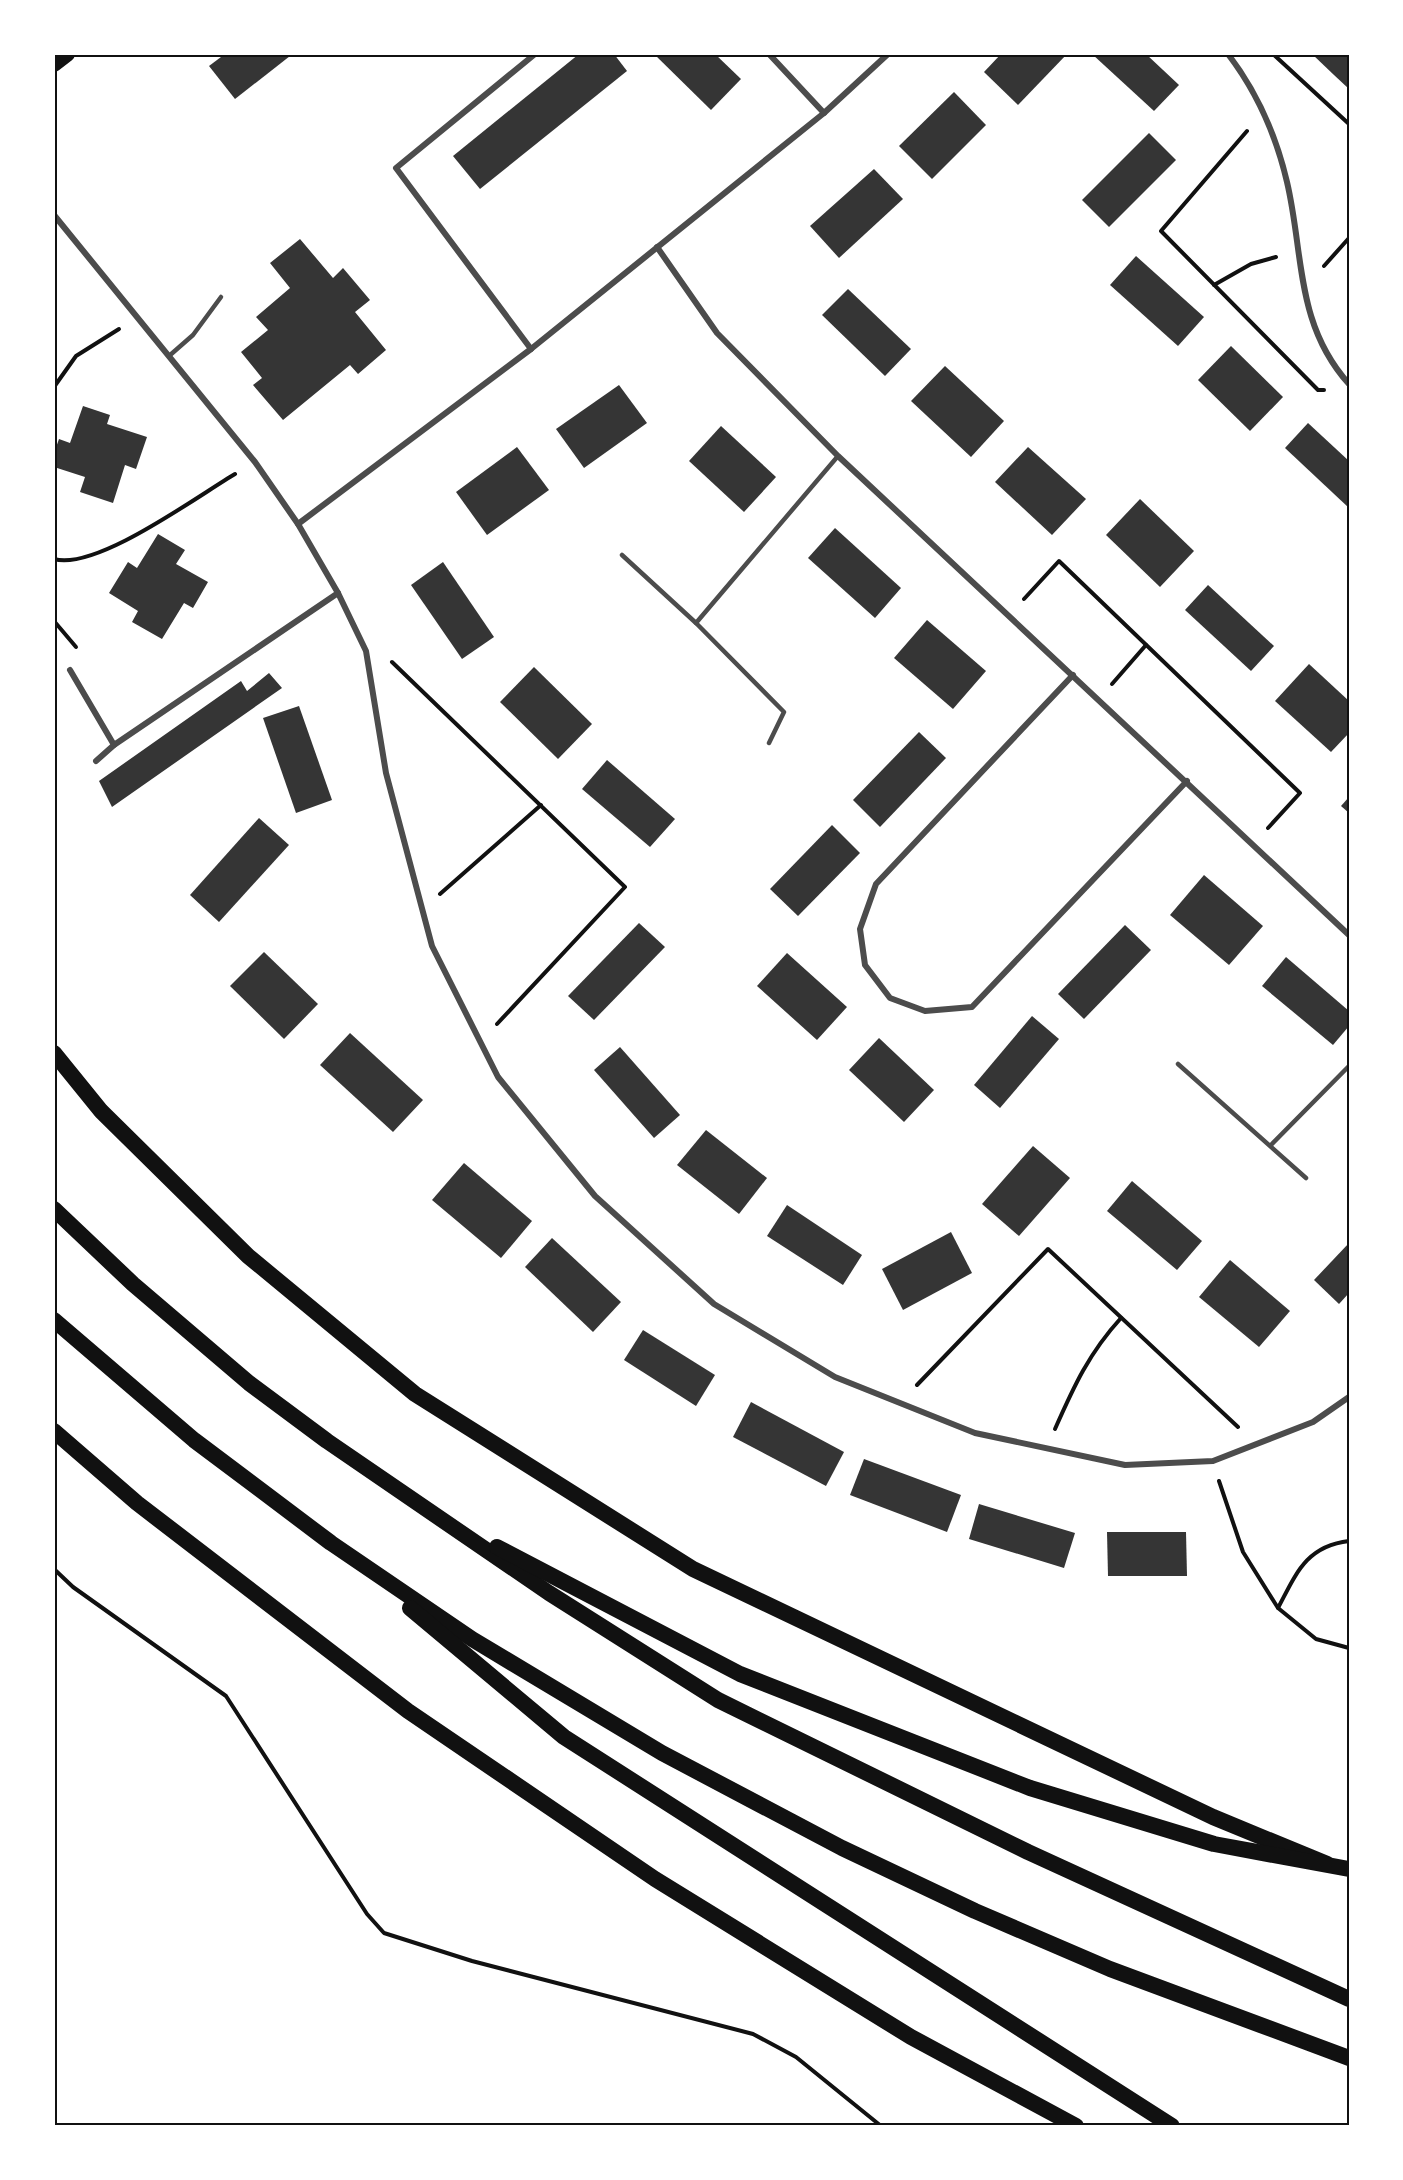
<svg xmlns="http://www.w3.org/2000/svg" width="1403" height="2180" font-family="'Roboto Condensed',sans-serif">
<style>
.building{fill:#353535}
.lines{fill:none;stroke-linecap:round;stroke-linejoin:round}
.path{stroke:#111;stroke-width:4}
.service{stroke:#4c4c4c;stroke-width:4.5}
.minor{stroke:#4c4c4c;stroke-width:6}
.trunk{stroke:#111;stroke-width:16}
.neatline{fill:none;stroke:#111;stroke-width:2}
</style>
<rect width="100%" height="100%" fill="#fff"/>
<g class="building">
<path d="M 225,54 L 289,54 L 290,56 L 235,99 L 209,66 Z"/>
<path d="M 579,54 L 614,54 L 627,71 L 480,189 L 453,156 Z"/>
<path d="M 654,54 L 715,54 L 741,79 L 711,110 Z"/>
<path d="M 1001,54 L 1067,54 L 1018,105 L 984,72 Z"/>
<path d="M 1092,54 L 1146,54 L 1179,85 L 1154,111 Z"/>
<path d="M 1312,54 L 1349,54 L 1349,89 L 1334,75 Z"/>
<path d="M 954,92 L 986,125 L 932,179 L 899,146 Z"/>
<path d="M 1149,133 L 1176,160 L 1109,227 L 1082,200 Z"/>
<path d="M 874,169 L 903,199 L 839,258 L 810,226 Z"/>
<path d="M 300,239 L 333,278 L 343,268 L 370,300 L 355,312 L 386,350 L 358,374 L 350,365 L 283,420 L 253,385 L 262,378 L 241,352 L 268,330 L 256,317 L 290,288 L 270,263 Z"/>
<path d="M 1136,256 L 1204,317 L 1178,346 L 1110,285 Z"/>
<path d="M 848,289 L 911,349 L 885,376 L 822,315 Z"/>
<path d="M 1231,346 L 1283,397 L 1250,431 L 1198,380 Z"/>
<path d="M 945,366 L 1004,421 L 971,457 L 911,401 Z"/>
<path d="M 619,385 L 647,423 L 584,468 L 556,429 Z"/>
<path d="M 83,406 L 110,415 L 107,424 L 147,437 L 136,469 L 125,465 L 113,503 L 80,492 L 85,477 L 54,467 L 54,453 L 59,439 L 70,443 Z"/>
<path d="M 1308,423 L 1349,461 L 1349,508 L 1285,448 Z"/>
<path d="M 721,426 L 776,477 L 744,512 L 689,461 Z"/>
<path d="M 517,447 L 549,490 L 487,535 L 456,492 Z"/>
<path d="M 1028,447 L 1086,499 L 1052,535 L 995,482 Z"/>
<path d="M 1140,499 L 1194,551 L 1160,587 L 1106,535 Z"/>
<path d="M 835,528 L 901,588 L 875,618 L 808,558 Z"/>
<path d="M 158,534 L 185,550 L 176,564 L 208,582 L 193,608 L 184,603 L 162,639 L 132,622 L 138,611 L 109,593 L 128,562 L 137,568 Z"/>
<path d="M 443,562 L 494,637 L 462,659 L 411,585 Z"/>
<path d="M 1208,585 L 1274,646 L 1251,671 L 1185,610 Z"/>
<path d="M 927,620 L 986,671 L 953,709 L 894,658 Z"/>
<path d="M 1309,664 L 1349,701 L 1349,733 L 1331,752 L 1275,701 Z"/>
<path d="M 534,667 L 592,724 L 558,759 L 500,702 Z"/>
<path d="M 269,673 L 282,688 L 112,807 L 99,781 L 241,681 L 247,691 Z"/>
<path d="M 299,706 L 332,800 L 296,813 L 263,718 Z"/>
<path d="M 919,732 L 946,758 L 880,827 L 853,800 Z"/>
<path d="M 607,760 L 675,819 L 650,847 L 582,789 Z"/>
<path d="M 1349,797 L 1349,813 L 1341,806 Z"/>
<path d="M 259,818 L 289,845 L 219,922 L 190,895 Z"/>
<path d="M 832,825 L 860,853 L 798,916 L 770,889 Z"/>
<path d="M 1204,875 L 1263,926 L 1229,965 L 1170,915 Z"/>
<path d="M 639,923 L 665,947 L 594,1020 L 568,996 Z"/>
<path d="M 1125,925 L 1151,950 L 1084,1019 L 1058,994 Z"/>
<path d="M 264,952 L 318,1004 L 284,1039 L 230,986 Z"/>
<path d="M 787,953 L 847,1007 L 817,1040 L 757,986 Z"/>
<path d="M 1286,957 L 1349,1011 L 1349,1026 L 1333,1045 L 1262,986 Z"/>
<path d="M 1032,1016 L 1059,1039 L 1000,1108 L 974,1085 Z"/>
<path d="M 350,1033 L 423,1100 L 393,1132 L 320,1065 Z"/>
<path d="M 879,1038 L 934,1090 L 904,1122 L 849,1070 Z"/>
<path d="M 620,1047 L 680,1115 L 654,1138 L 594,1070 Z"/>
<path d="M 706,1130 L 767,1178 L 739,1214 L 677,1165 Z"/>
<path d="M 1033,1146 L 1070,1178 L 1019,1236 L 982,1204 Z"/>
<path d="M 464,1163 L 532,1221 L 501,1258 L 432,1200 Z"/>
<path d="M 1132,1181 L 1202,1241 L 1177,1270 L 1107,1211 Z"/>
<path d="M 787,1205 L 862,1255 L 843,1285 L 767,1236 Z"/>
<path d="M 951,1232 L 972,1273 L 903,1310 L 882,1269 Z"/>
<path d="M 552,1238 L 621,1302 L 593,1332 L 525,1267 Z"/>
<path d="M 1349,1243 L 1349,1293 L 1339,1304 L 1314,1280 Z"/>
<path d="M 1230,1260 L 1290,1311 L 1259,1347 L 1199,1297 Z"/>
<path d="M 643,1330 L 715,1375 L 696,1406 L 624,1360 Z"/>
<path d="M 751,1402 L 844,1452 L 826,1486 L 733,1437 Z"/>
<path d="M 864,1459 L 961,1495 L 947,1532 L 850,1495 Z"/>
<path d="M 979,1504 L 1075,1533 L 1064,1568 L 969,1539 Z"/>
<path d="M 1107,1532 L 1186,1532 L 1187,1576 L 1108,1576 Z"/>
</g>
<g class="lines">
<g class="path">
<path d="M 1273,54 L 1349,124"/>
<path d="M 1247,131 L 1161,231 L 1318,390 L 1324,390"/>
<path d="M 1324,266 L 1349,238"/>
<path d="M 1214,285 L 1251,264 L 1276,257"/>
<path d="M 54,387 L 76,356 L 119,329"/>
<path d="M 54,559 C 96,571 196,497 235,474"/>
<path d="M 1024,599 L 1059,561 L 1300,793 L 1268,828"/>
<path d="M 54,621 L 76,647"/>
<path d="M 392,662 L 625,887 L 497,1024"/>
<path d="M 1112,684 L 1146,645"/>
<path d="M 440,894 L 541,805"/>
<path d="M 917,1385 L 1048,1249 L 1238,1427"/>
<path d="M 1055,1429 C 1074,1386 1089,1353 1121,1318"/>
<path d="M 1219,1481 L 1243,1552 L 1278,1608 L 1316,1639 L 1349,1648"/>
<path d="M 54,1569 L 73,1587 L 226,1696 L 367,1914 L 384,1933 L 472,1961 L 753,2034 L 796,2057 L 881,2126"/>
<path d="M 1278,1608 C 1296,1574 1306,1546 1349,1541"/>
</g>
<g class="service">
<path d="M 169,356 L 193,335 L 221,297"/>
<path d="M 622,555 L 696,623 L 784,712 L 769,743"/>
<path d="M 696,623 L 838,456"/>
<path d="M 1178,1064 L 1306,1178"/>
<path d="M 1271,1145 L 1349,1066"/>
</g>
<g class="minor">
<path d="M 769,54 L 824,113"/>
<path d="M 1228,54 C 1257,92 1276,135 1287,182 C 1304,254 1295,324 1349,384"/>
<path d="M 54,215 L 255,462 L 298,524 L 338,593 L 366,651 L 386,773 L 432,946 L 498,1077 L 595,1196 L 714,1304 L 835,1377 L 975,1433 L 1125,1465 L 1213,1461 L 1313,1422 L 1349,1397"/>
<path d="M 657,247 L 717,333 L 838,456 L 1349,935"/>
<path d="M 531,349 L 396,168 L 535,54"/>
<path d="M 298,524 L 531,349 L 824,113 L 888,54"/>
<path d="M 70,670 L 114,745"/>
<path d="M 1073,675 L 876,884 L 860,929 L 865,965 L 890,998 L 925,1011 L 972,1007 L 1187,781"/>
<path d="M 96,761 L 114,745 L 338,593"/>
</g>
<g class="trunk">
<path d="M 54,64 L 67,54"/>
<path d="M 54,1053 L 101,1111 L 248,1256 L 415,1394 L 693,1569 L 1213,1817 L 1327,1864"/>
<path d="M 54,1209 L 133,1284 L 249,1383 L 327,1441 L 549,1593 L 718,1700 L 1028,1852 L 1349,1999"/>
<path d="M 54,1320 L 194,1440 L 331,1543 L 472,1639 L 662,1753 L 842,1848 L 975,1911 L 1110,1969 L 1349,2058"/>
<path d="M 54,1431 L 137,1503 L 408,1711 L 655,1879 L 911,2037 L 1076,2126"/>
<path d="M 497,1547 L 740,1674 L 1030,1788 L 1214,1844 L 1349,1869"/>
<path d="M 410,1608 L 564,1737 L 1172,2126"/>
</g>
</g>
<rect width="1403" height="2180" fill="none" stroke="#ffffff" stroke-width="111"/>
<rect x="56" y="56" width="1292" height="2068" class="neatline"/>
</svg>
